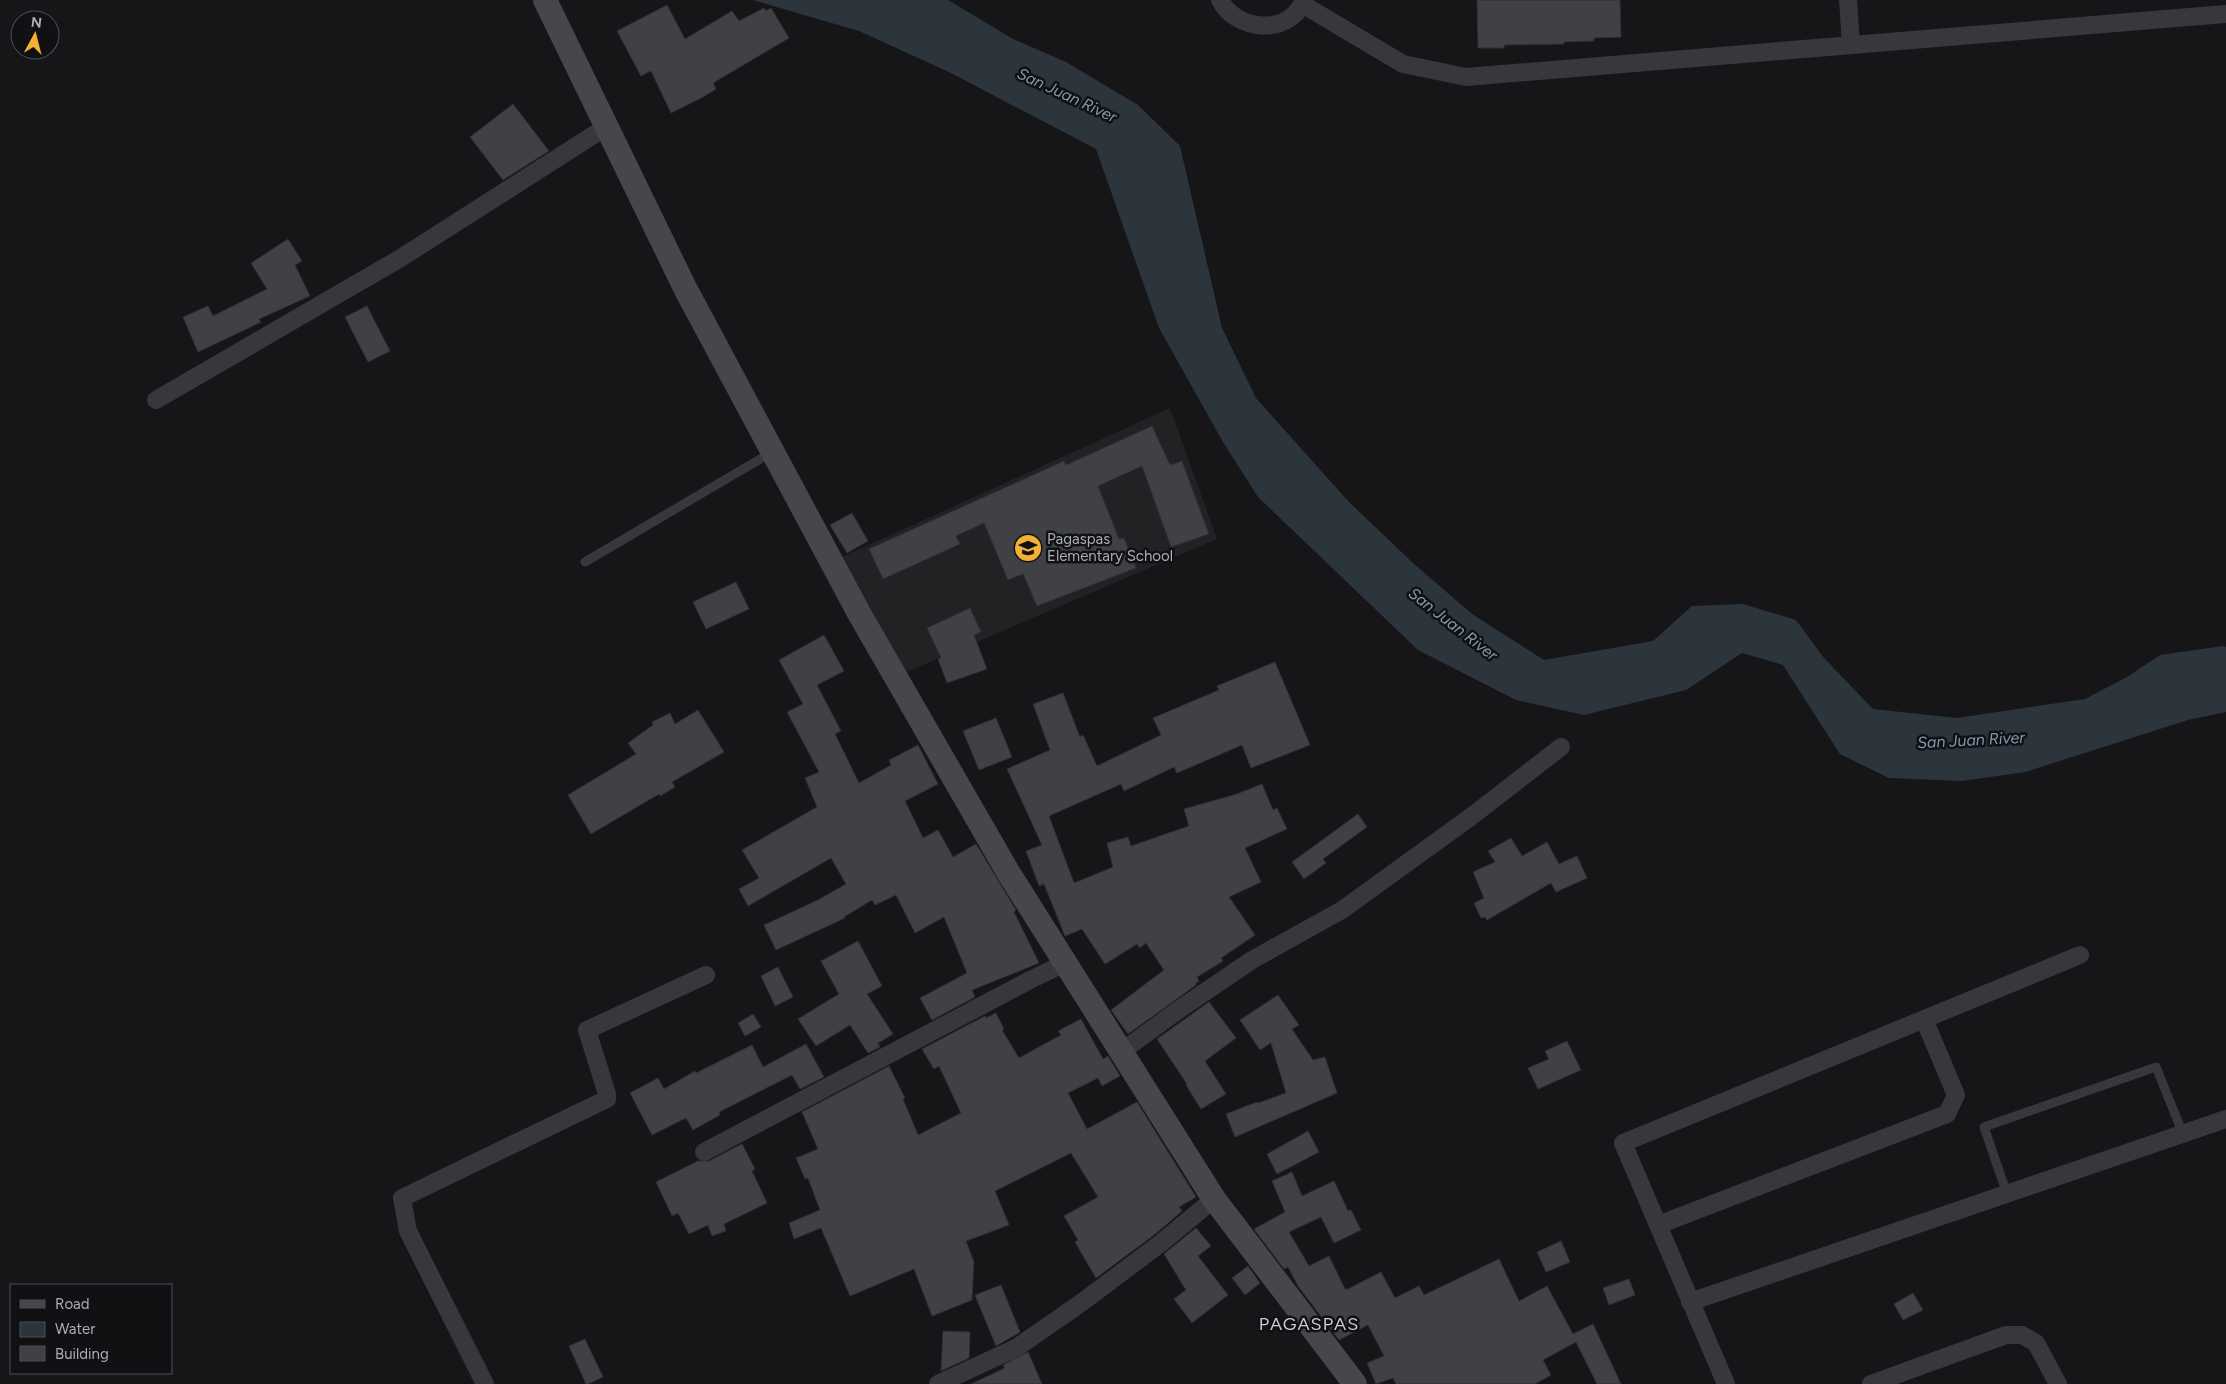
<svg xmlns="http://www.w3.org/2000/svg" width="2226" height="1384" font-family="Figtree,sans-serif">
<style>
.built{fill:#222225}
.water{fill:#2c353c}
.building{fill:#404145;stroke:#303034}
.lines{fill:none;stroke-linecap:round;stroke-linejoin:round}
.service{stroke:#37383d;stroke-width:9}
.minor{stroke:#37383d;stroke-width:18}
.secondary{stroke:#45474d;stroke-width:24}
.labels{text-anchor:middle;dominant-baseline:central;stroke-width:5;stroke-linejoin:round;paint-order:stroke}
.poi-label{font-size:15px;fill:#a8adb8;stroke:#111113;text-anchor:start}
.water-label{font-size:16px;font-style:italic;fill:#7f9bb3;stroke:#111113}
.quarter-label{font-size:18px;letter-spacing:1px;fill:#c9ccd4;stroke:#111113}
</style>
<rect width="100%" height="100%" fill="#161618"/>
<path class="built" d="M 1170,408 L 1217,539 L 904,673 L 840,558 Z"/>
<path class="water" d="M 753,0 L 948,0 L 1013,39 L 1066,62 L 1138,105 L 1180,146 L 1222,328 L 1256,398 L 1349,502 L 1414,564 L 1472,614 L 1544,660 L 1653,641 L 1692,606 L 1743,604 L 1796,620 L 1824,658 L 1873,709 L 1957,718 L 2085,699 L 2127,677 L 2160,655 L 2223,646 L 2226,647 L 2226,712 L 2188,720 L 2025,772 L 1962,781 L 1889,778 L 1840,754 L 1783,665 L 1742,653 L 1686,690 L 1584,715 L 1516,700 L 1418,650 L 1258,497 L 1223,442 L 1159,328 L 1096,149 L 949,72 L 859,31 Z"/>
<g class="building">
<path d="M 1477,0 L 1620,0 L 1621,37 L 1594,38 L 1594,41 L 1564,42 L 1564,44 L 1504,45 L 1504,48 L 1478,48 Z"/>
<path d="M 667,5 L 685,39 L 732,11 L 739,21 L 764,8 L 766,11 L 771,8 L 789,38 L 713,83 L 716,89 L 703,97 L 671,113 L 651,71 L 641,76 L 617,31 Z"/>
<path d="M 513,104 L 549,151 L 503,180 L 470,137 Z"/>
<path d="M 288,239 L 302,261 L 295,265 L 310,296 L 259,319 L 261,322 L 198,352 L 183,317 L 208,306 L 213,316 L 267,289 L 251,263 Z"/>
<path d="M 367,306 L 390,351 L 368,362 L 345,317 Z"/>
<path d="M 1152,426 L 1170,465 L 1182,461 L 1209,534 L 1171,547 L 1142,466 L 1098,486 L 1119,539 L 1124,538 L 1136,568 L 1037,606 L 1023,574 L 1008,580 L 984,523 L 956,536 L 960,544 L 883,579 L 869,549 L 1064,461 L 1066,465 Z"/>
<path d="M 852,513 L 868,541 L 847,553 L 830,525 Z"/>
<path d="M 736,582 L 749,609 L 706,629 L 693,602 Z"/>
<path d="M 970,608 L 981,632 L 974,635 L 987,669 L 947,683 L 938,659 L 941,658 L 927,628 Z"/>
<path d="M 824,635 L 844,671 L 817,685 L 841,731 L 835,734 L 859,783 L 891,765 L 889,760 L 918,745 L 938,784 L 905,801 L 923,838 L 938,830 L 953,857 L 976,844 L 1016,910 L 1014,912 L 1039,963 L 972,990 L 975,997 L 932,1020 L 920,998 L 967,973 L 944,917 L 915,933 L 896,895 L 875,905 L 872,900 L 844,917 L 845,918 L 776,950 L 764,925 L 818,900 L 846,884 L 831,858 L 748,906 L 739,889 L 759,878 L 742,850 L 817,807 L 805,778 L 819,772 L 787,712 L 803,704 L 779,660 Z"/>
<path d="M 1275,662 L 1310,745 L 1251,768 L 1242,745 L 1177,773 L 1174,767 L 1124,791 L 1121,784 L 1049,816 L 1074,883 L 1113,867 L 1107,843 L 1128,837 L 1131,846 L 1189,826 L 1184,809 L 1237,794 L 1262,784 L 1273,810 L 1277,808 L 1287,829 L 1245,848 L 1261,882 L 1229,897 L 1255,935 L 1221,958 L 1223,961 L 1197,977 L 1199,981 L 1195,984 L 1196,985 L 1128,1034 L 1111,1010 L 1164,970 L 1146,943 L 1140,948 L 1137,944 L 1105,964 L 1082,929 L 1065,936 L 1044,884 L 1039,886 L 1026,851 L 1042,845 L 1007,769 L 1050,750 L 1033,704 L 1063,693 L 1080,737 L 1083,735 L 1097,766 L 1161,735 L 1153,718 L 1219,690 L 1217,686 Z"/>
<path d="M 698,710 L 724,752 L 672,782 L 675,787 L 660,796 L 659,794 L 591,834 L 568,795 L 636,754 L 628,743 L 653,725 L 652,722 L 670,713 L 675,724 Z"/>
<path d="M 996,718 L 1012,757 L 979,770 L 963,731 Z"/>
<path d="M 1358,814 L 1367,827 L 1323,859 L 1326,863 L 1304,879 L 1292,862 Z"/>
<path d="M 1511,838 L 1522,856 L 1547,842 L 1559,864 L 1577,856 L 1587,878 L 1556,892 L 1551,883 L 1487,920 L 1485,917 L 1481,918 L 1474,903 L 1484,898 L 1473,872 L 1495,862 L 1488,851 Z"/>
<path d="M 858,941 L 882,986 L 867,994 L 893,1034 L 878,1043 L 880,1047 L 868,1053 L 850,1025 L 816,1046 L 798,1019 L 839,994 L 821,961 Z"/>
<path d="M 778,967 L 793,997 L 775,1006 L 761,976 Z"/>
<path d="M 1278,995 L 1299,1025 L 1292,1029 L 1313,1060 L 1325,1057 L 1337,1093 L 1235,1137 L 1226,1114 L 1257,1102 L 1258,1103 L 1286,1093 L 1271,1043 L 1260,1050 L 1240,1020 Z"/>
<path d="M 1209,1002 L 1236,1038 L 1205,1061 L 1226,1094 L 1201,1109 L 1186,1085 L 1187,1084 L 1157,1039 Z"/>
<path d="M 996,1013 L 1004,1029 L 1002,1030 L 1019,1058 L 1061,1035 L 1058,1031 L 1081,1019 L 1103,1059 L 1108,1056 L 1120,1076 L 1102,1086 L 1098,1078 L 1068,1093 L 1087,1129 L 1137,1102 L 1196,1197 L 1179,1207 L 1182,1211 L 1154,1235 L 1096,1278 L 1075,1242 L 1078,1240 L 1064,1216 L 1098,1197 L 1071,1153 L 995,1191 L 1009,1225 L 966,1241 L 974,1262 L 972,1300 L 932,1316 L 914,1269 L 850,1296 L 821,1228 L 794,1239 L 789,1223 L 820,1210 L 808,1178 L 805,1179 L 796,1158 L 818,1149 L 802,1112 L 889,1066 L 905,1098 L 903,1099 L 918,1135 L 961,1113 L 939,1066 L 934,1069 L 922,1049 L 985,1016 L 986,1018 Z"/>
<path d="M 753,1014 L 761,1027 L 745,1036 L 738,1023 Z"/>
<path d="M 1567,1041 L 1581,1070 L 1538,1089 L 1528,1068 L 1549,1059 L 1545,1051 Z"/>
<path d="M 806,1044 L 824,1077 L 800,1089 L 792,1075 L 719,1112 L 720,1115 L 693,1130 L 686,1118 L 652,1135 L 630,1093 L 658,1078 L 664,1089 L 695,1071 L 696,1073 L 752,1045 L 763,1067 Z"/>
<path d="M 1308,1131 L 1319,1152 L 1277,1174 L 1267,1154 Z"/>
<path d="M 742,1144 L 755,1169 L 752,1171 L 767,1203 L 724,1224 L 726,1231 L 712,1236 L 708,1225 L 689,1234 L 678,1213 L 672,1216 L 656,1182 L 698,1161 L 709,1161 Z"/>
<path d="M 1292,1172 L 1302,1196 L 1334,1181 L 1348,1211 L 1351,1210 L 1361,1230 L 1334,1243 L 1321,1217 L 1289,1232 L 1309,1266 L 1329,1256 L 1345,1289 L 1348,1289 L 1381,1272 L 1395,1298 L 1419,1286 L 1424,1295 L 1499,1259 L 1519,1301 L 1547,1286 L 1573,1334 L 1593,1324 L 1621,1384 L 1597,1384 L 1576,1342 L 1543,1360 L 1551,1375 L 1535,1384 L 1396,1384 L 1393,1378 L 1376,1384 L 1367,1363 L 1384,1356 L 1368,1325 L 1339,1340 L 1298,1286 L 1288,1267 L 1284,1269 L 1254,1229 L 1285,1212 L 1272,1181 Z"/>
<path d="M 1196,1228 L 1211,1246 L 1198,1256 L 1228,1295 L 1192,1323 L 1174,1299 L 1186,1290 L 1164,1254 Z"/>
<path d="M 1561,1241 L 1570,1262 L 1546,1272 L 1537,1252 Z"/>
<path d="M 1248,1266 L 1260,1283 L 1245,1295 L 1232,1278 Z"/>
<path d="M 1629,1279 L 1635,1295 L 1609,1305 L 1603,1288 Z"/>
<path d="M 1001,1285 L 1020,1332 L 996,1346 L 975,1295 Z"/>
<path d="M 1913,1293 L 1923,1310 L 1903,1320 L 1894,1304 Z"/>
<path d="M 943,1331 L 970,1332 L 969,1358 L 941,1371 Z"/>
<path d="M 585,1339 L 603,1377 L 588,1384 L 586,1384 L 569,1346 Z"/>
<path d="M 1028,1352 L 1042,1384 L 971,1384 L 1005,1368 L 1003,1365 Z"/>
</g>
<g class="lines">
<g class="service">
<path d="M 585,562 L 772,452"/>
<path d="M 2007,1194 L 1984,1127 L 2156,1067 L 2183,1134"/>
</g>
<g class="minor">
<path d="M 1220,0 C 1236,31 1289,37 1304,0"/>
<path d="M 1848,0 L 1851,45"/>
<path d="M 1302,4 L 1403,64 L 1466,77 L 2226,14"/>
<path d="M 156,400 L 399,259 L 606,127"/>
<path d="M 1121,1052 L 1177,1011 L 1252,960 L 1342,910 L 1472,816 L 1561,747"/>
<path d="M 704,1152 L 1030,980 L 1065,963"/>
<path d="M 1658,1225 L 1947,1114 L 1956,1095 L 1924,1019"/>
<path d="M 1690,1302 L 2226,1119"/>
<path d="M 485,1384 L 408,1231 L 402,1198 L 607,1099 L 607,1094 L 587,1030 L 706,975"/>
<path d="M 938,1384 L 1016,1348 L 1081,1303 L 1161,1243 L 1214,1199"/>
<path d="M 1726,1384 L 1623,1143 L 2080,955"/>
<path d="M 1871,1384 L 2006,1335 L 2022,1335 L 2036,1343 L 2058,1384"/>
</g>
<path class="secondary" d="M 545,0 L 685,288 L 860,615 L 1008,872 L 1214,1199 L 1355,1384"/>
</g>
<defs>
<symbol id="school-disc" viewBox="-11 -11 22 22"><circle r="9.5" fill="#f2b134" stroke="#111113"/><path d="M0-5L7-2L0 1L-7-2ZM-4 1L0 2.5L4 1V4Q0 6-4 4Z" fill="#111"/></symbol>
</defs>
<g fill-rule="evenodd">
<use href="#school-disc" x="1012" y="532" width="32" height="32"/>
</g>
<g class="labels">
<g class="poi-label">
<text x="1047" y="539">Pagaspas<tspan x="1047" dy="17">Elementary School</tspan></text>
</g>
<g class="water-label">
<text transform="translate(1067 95) rotate(25)">San Juan River</text>
<text transform="translate(1453 624) rotate(38)">San Juan River</text>
<text transform="translate(1971 740) rotate(-3)">San Juan River</text>
</g>
<g class="quarter-label">
<text x="1309" y="1324">PAGASPAS</text>
</g>
</g>
<rect x="10" y="1284" width="162" height="90" fill="#111113" stroke="#4d4f55"/>
<rect x="20" y="1300" width="25" height="8" fill="#45474d" stroke="#4d4f55"/>
<text x="55" y="1309" font-size="15" fill="#a8adb8">Road</text>
<rect x="20" y="1322" width="25" height="15" fill="#2c353c" stroke="#4d4f55"/>
<text x="55" y="1334" font-size="15" fill="#a8adb8">Water</text>
<rect x="20" y="1346" width="25" height="15" fill="#404145" stroke="#4d4f55"/>
<text x="55" y="1359" font-size="15" fill="#a8adb8">Building</text>
<g transform="translate(35 35) rotate(7)"><circle r="24" fill="#111113" stroke="#4d4f55"/>
<path d="M0-4L9 19L0 12L-9 19Z" fill="#f2b134"/>
<text y="-8" font-size="14" font-weight="bold" text-anchor="middle" fill="#a8adb8">N</text>
</g>
</svg>
